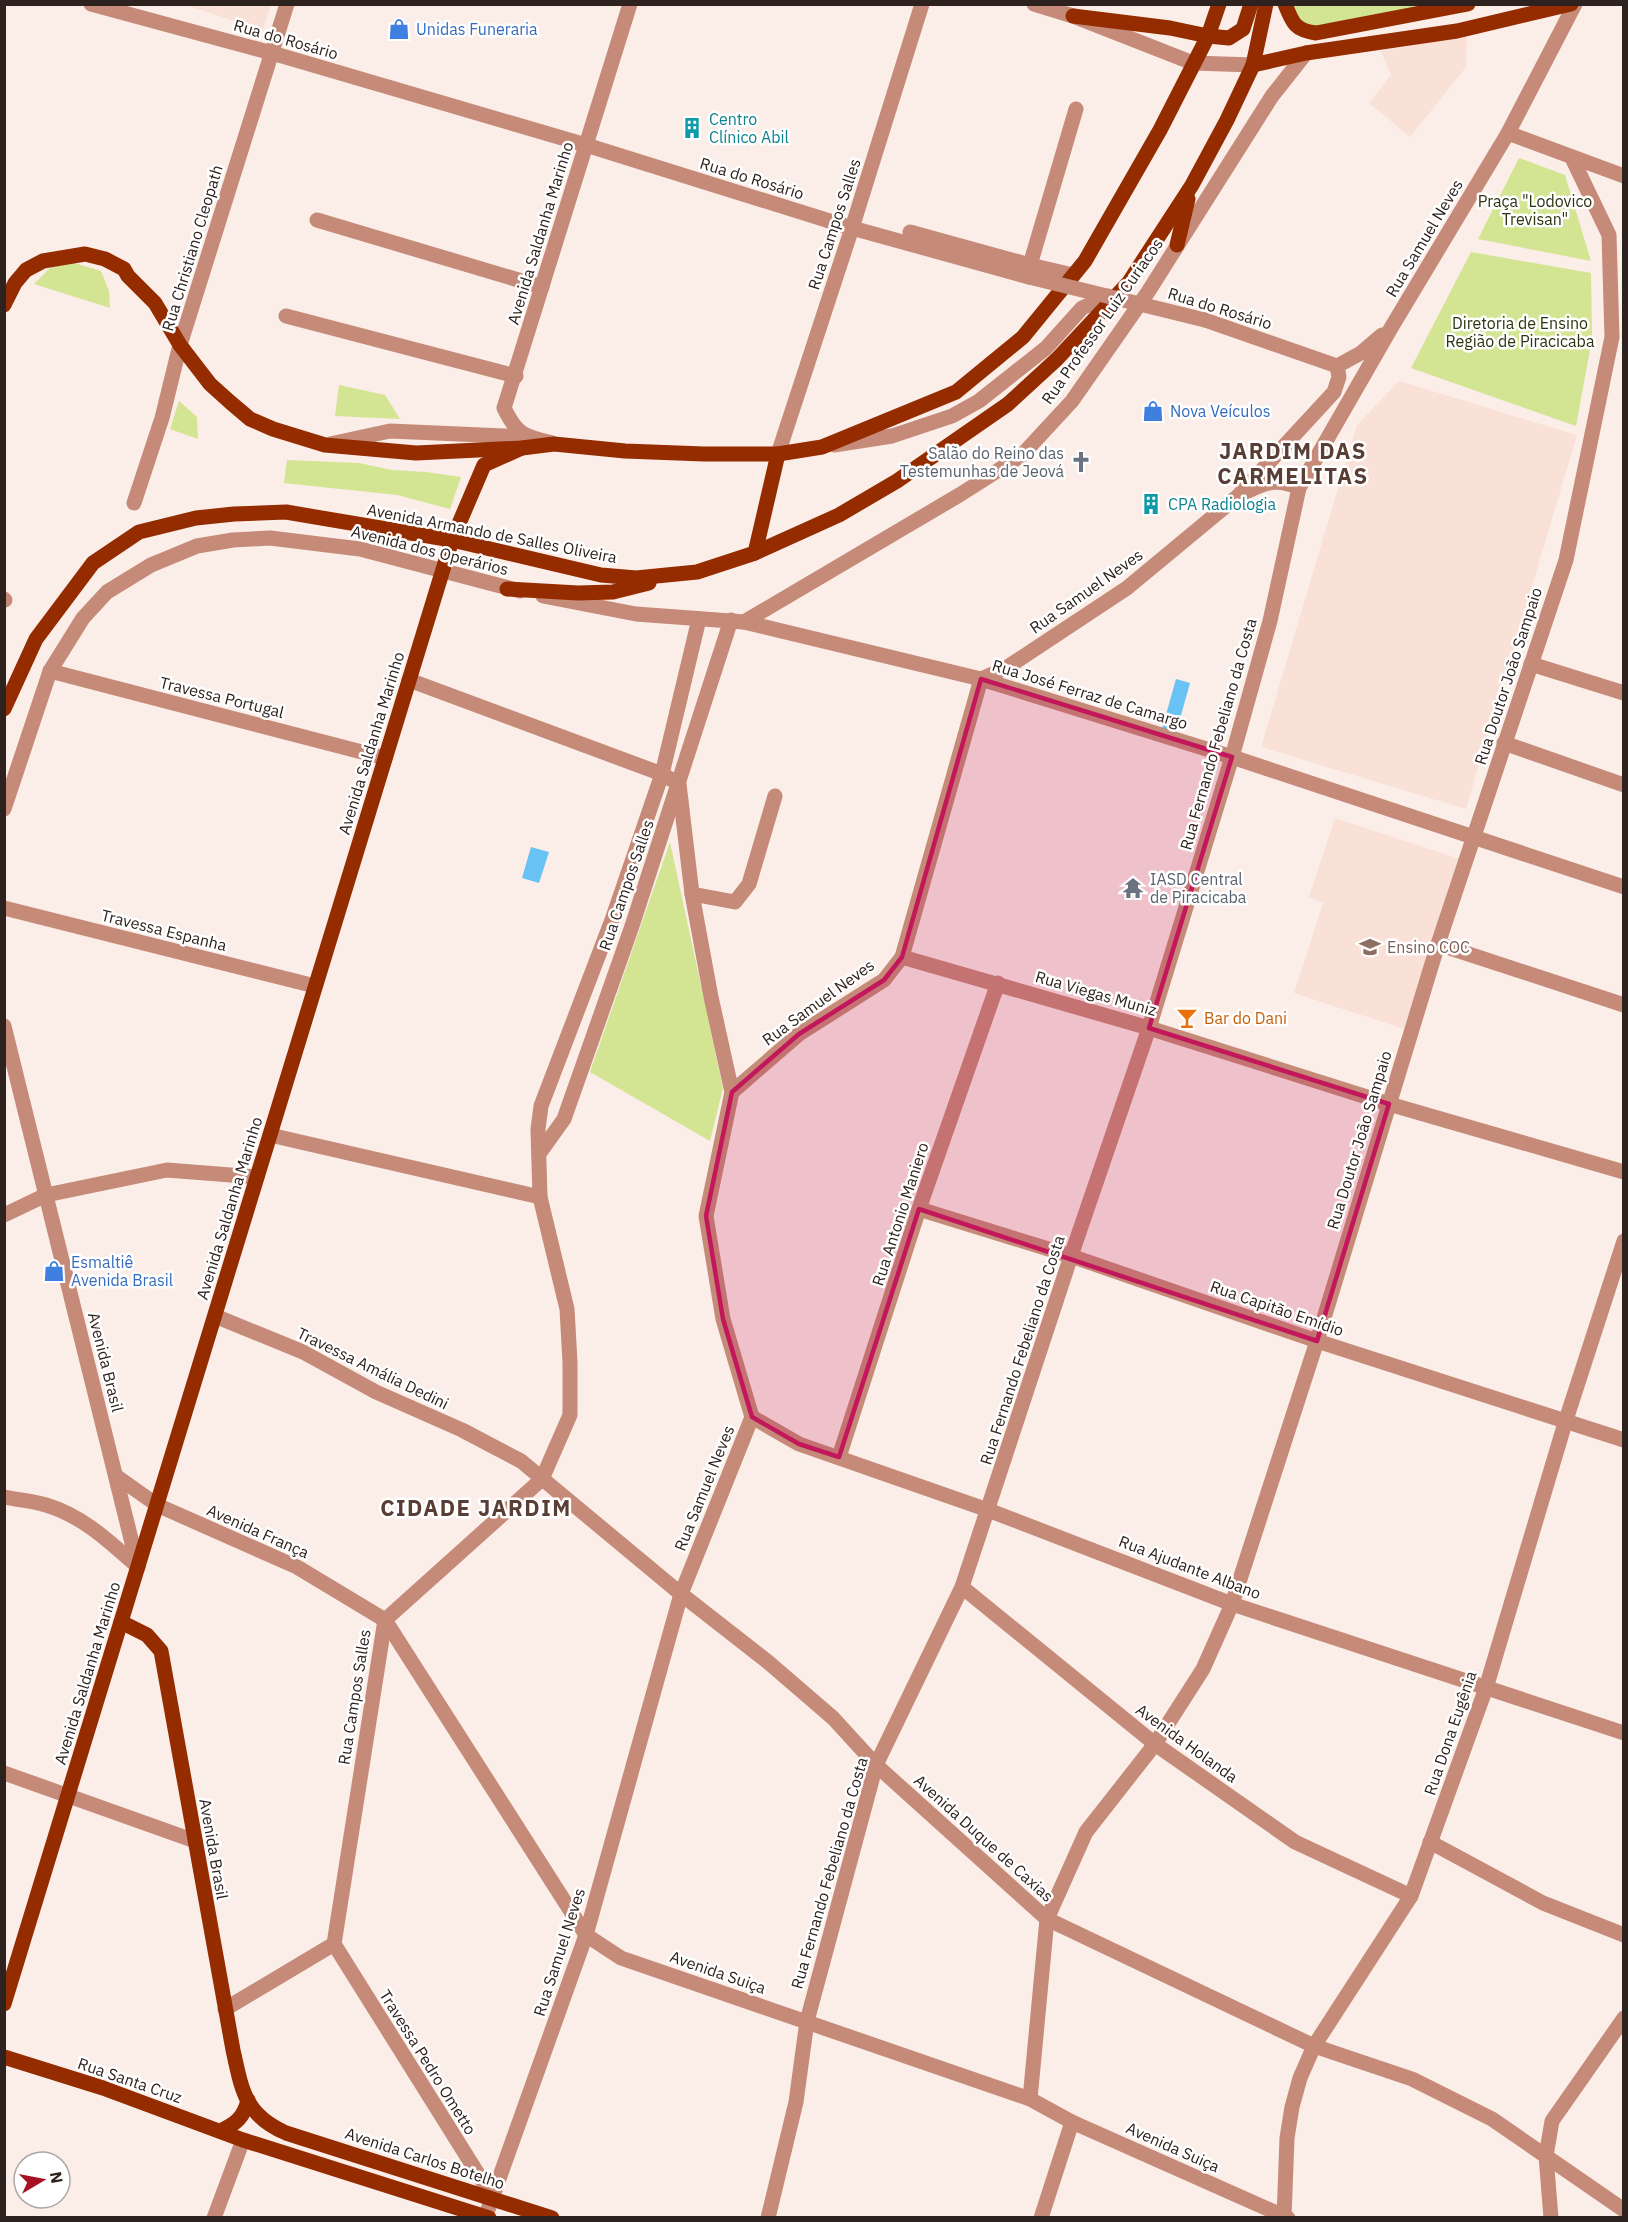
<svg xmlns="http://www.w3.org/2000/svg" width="1628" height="2222" font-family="'IBM Plex Sans',sans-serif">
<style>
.built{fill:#fae1d7}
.green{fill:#d3e492}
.water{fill:#69c2f4}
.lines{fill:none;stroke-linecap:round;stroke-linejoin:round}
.minor{stroke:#c58a78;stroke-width:15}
.major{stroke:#942c00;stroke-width:15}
.minor-bridge{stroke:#c58a78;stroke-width:15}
.marked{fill:#c2185b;fill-opacity:0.2;stroke:#c2185b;stroke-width:4.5;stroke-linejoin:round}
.labels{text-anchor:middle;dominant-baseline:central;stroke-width:5;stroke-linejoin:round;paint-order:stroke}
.shop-label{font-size:16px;fill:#366cbe;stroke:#fff;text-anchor:start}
.street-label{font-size:16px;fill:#2e221e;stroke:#fff}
.culture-label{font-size:16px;fill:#0d838f;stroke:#fff;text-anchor:start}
.park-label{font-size:16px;fill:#2e3410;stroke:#fff}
.worship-label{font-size:16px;fill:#5b616d;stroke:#fff;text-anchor:end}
.education-label{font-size:16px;fill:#785e54;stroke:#fff;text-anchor:start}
.food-label{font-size:16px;fill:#c56008;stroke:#fff;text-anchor:start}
.district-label{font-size:22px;font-weight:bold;letter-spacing:1.5px;fill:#583e34;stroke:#fff}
</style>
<rect width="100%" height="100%" fill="#fbede8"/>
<g class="built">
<path d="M 185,5 L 271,5 L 263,30 Z"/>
<path d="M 1467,36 L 1466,67 L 1410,137 L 1369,103 L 1391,75 L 1381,51 Z"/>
<path d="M 1399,381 L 1577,435 L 1466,809 L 1261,747 L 1357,425 Z"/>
<path d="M 1335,818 L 1460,859 L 1404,1029 L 1294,993 L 1323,903 L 1309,897 Z"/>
</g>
<g class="green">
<path d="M 1285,5 L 1468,5 L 1301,31 Z"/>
<path d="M 1519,158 L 1565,175 L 1591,261 L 1478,239 Z"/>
<path d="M 1471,252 L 1591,273 L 1592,339 L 1576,426 L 1411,368 Z"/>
<path d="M 71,262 L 101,271 L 109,291 L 110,308 L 34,284 L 50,268 Z"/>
<path d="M 339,385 L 385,395 L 400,419 L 335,416 Z"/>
<path d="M 179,401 L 197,417 L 198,439 L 170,429 Z"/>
<path d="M 287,460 L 359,463 L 392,470 L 426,472 L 461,477 L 450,509 L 397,495 L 284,483 Z"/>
<path d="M 670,842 L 723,1088 L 710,1141 L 590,1072 Z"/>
</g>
<g class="water">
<path d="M 1176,679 L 1190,683 L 1176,733 L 1162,729 Z"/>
<path d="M 531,847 L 549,852 L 539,883 L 522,878 Z"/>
</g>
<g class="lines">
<g class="minor">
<path d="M 91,4 L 272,53 L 586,145 L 852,228 L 1029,277"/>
<path d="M 1034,4 L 1073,16 L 1193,63 L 1253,65"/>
<path d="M 1508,133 L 1624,176"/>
<path d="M 317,220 L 542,287"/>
<path d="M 910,232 L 1030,265 L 1073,275"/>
<path d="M 1030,265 L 1076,109"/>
<path d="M 286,316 L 516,376"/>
<path d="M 1205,320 L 1337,366 L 1361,353 L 1382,335"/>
<path d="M 552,443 C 524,436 517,435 504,408 L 630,4"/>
<path d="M 330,444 L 390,431 L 526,437"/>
<path d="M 834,445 L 892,436 L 952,416 L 979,401 L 1046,348 L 1082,308 L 1108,296"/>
<path d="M 778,454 L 852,228 L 922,4"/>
<path d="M 1246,492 C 1267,482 1277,478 1299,488"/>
<path d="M 134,503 L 162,418 L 180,345 L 287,4"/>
<path d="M 543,596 L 636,614 L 744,622 L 981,679 L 1232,757 L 1624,887"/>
<path d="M 4,599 L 5,600"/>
<path d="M 744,622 L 961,494 L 1022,455 L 1072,401 L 1148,292 L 1272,96 L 1306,53"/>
<path d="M 1531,664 L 1624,693"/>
<path d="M 50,671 L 385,758"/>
<path d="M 409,680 L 662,774 L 679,784 L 692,894 L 711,997 L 732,1092"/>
<path d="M 1504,743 L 1624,785"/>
<path d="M 4,809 L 50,671 L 83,618 L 107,592 L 151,565 L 197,546 L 233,540 L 270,538 L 360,549 L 520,591"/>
<path d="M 692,894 L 735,902 L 749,884 L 775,796"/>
<path d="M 4,908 L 315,986"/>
<path d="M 1438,944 L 1624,1005"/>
<path d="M 902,957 L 1149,1028 L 1389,1104 L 1624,1172"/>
<path d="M 4,1026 L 138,1567"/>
<path d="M 270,1135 L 540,1197"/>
<path d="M 539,1154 L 564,1119 L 632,926 L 731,620"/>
<path d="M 919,1209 L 1071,1256 L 1317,1341 L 1624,1440"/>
<path d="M 4,1215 L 46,1195 L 167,1170 L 257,1177"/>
<path d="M 215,1316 L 303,1352 L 376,1392 L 462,1430 L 521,1461 L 681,1594 L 768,1662 L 833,1718 L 876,1765 L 1047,1919 L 1314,2046 L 1412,2079 L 1492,2119 L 1624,2210"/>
<path d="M 752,1417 L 799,1444 L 988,1510 L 1232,1604 L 1624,1733"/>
<path d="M 839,1457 L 919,1209 L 998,983"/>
<path d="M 116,1476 L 157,1505 L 297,1567 L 385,1620 L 586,1935 L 621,1958 L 1030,2099 L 1072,2122 L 1288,2218"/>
<path d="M 4,1497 C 18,1500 33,1501 46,1505 C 83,1516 110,1542 138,1567"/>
<path d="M 962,1587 L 1155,1744 L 1295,1842 L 1411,1896"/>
<path d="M 4,1773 L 195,1841"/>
<path d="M 1430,1842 L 1543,1903 L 1624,1935"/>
<path d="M 334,1944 L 493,2198"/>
<path d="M 225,2009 L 334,1944 L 385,1620 L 542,1479 L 570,1415 L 570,1362 L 567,1309 L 540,1197 L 538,1129 L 541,1106 L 612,920 L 662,774 L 699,619"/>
<path d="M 1030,2099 L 1047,1919 L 1086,1832 L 1155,1744 L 1203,1669 L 1232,1604 L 1317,1341 L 1438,944 L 1566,560 L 1612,337 L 1609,235 L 1572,158"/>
<path d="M 214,2218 L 243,2140"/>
<path d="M 485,2218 L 586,1935 L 681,1594 L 752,1417 L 723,1319 L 706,1216 L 732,1092 L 799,1034 L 884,980 L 902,957 L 981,679 L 1006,668 L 1127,588 L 1238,496 L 1334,392 L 1339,377 L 1337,366"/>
<path d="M 768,2218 L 796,2102 L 807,2021 L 876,1765 L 962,1587 L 1071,1256 L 1149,1028 L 1232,757 L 1270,621 L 1299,488 L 1391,328 L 1508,133 L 1575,4"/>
<path d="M 1041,2218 L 1072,2122"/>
<path d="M 1284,2218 L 1287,2138 L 1292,2107 L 1300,2078 L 1314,2046 L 1411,1896 L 1486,1688 L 1565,1423 L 1624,1241"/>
<path d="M 1551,2218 L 1546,2156 L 1552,2121 L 1624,2018"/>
</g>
<g class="major">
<path d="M 1285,4 C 1293,24 1295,30 1316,33 L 1468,4"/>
<path d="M 1073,16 L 1170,28 L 1208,36 L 1229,38 L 1243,29 L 1251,4"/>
<path d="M 1253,65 L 1306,53 L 1457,31 L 1571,4"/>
<path d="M 1177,245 L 1188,199"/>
<path d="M 4,305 L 15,283 L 26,270 L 43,261 L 85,254 L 105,259 L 124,269 L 128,276 L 155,303 L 180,345 L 210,384 L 230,402 L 250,419 L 273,429 L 325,445 L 416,453 L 522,448 L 554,444 L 625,451 L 704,454 L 778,454 L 822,447 L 956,392 L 1023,337 L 1085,261 L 1160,130 L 1208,36 L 1219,4"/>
<path d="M 755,553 L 778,454"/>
<path d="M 507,589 L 578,593 L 613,592 L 649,583"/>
<path d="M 4,709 L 36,639 L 93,563 L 139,532 L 196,518 L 234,514 L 286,512 L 452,540 L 601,575 L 636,578 L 697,572 L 755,553 L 839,515 L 897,481 L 1008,404 L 1057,359 L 1129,282 L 1192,185 L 1227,120 L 1253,65 L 1266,4"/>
<path d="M 121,1622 L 147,1635 L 161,1651 L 233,2050 C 242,2091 245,2115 286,2133 L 552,2218"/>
<path d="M 4,2004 L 452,540 L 484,465 L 522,448"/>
<path d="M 4,2057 L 103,2088 L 243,2140 L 489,2218"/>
<path d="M 220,2131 C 236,2124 244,2117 248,2100"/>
</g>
<path class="minor-bridge" d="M 1029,277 L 1205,320"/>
</g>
<path class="marked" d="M 981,679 L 1232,757 L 1149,1028 L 1389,1104 L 1317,1341 L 919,1209 L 839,1457 L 799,1444 L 752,1417 L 723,1319 L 706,1216 L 732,1092 L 799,1034 L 884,980 L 902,957 Z"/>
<defs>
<symbol id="shop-bare" viewBox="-9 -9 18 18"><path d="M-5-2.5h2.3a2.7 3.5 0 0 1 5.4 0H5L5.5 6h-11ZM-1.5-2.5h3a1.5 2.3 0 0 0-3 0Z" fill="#3f7fe0" stroke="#fff" stroke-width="2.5" paint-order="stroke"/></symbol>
<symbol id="building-bare" viewBox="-9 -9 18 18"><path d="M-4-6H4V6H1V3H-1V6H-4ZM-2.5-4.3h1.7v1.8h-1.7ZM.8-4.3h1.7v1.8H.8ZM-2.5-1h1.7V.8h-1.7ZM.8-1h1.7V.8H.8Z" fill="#0f9aa8" stroke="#fff" stroke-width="2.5" paint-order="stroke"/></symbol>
<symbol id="church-bare" viewBox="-9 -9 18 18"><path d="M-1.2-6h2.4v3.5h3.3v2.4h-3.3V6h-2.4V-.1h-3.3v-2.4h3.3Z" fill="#6b7280" stroke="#fff" stroke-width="2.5" paint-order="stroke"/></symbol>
<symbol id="temple-bare" viewBox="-9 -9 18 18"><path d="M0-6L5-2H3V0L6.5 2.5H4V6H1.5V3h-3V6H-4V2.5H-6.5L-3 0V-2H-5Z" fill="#6b7280" stroke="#fff" stroke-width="2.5" paint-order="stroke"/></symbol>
<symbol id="school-bare" viewBox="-9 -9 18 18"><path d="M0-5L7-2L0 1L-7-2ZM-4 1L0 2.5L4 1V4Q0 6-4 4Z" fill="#8d6e63" stroke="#fff" stroke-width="2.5" paint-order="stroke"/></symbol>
<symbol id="bar-bare" viewBox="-9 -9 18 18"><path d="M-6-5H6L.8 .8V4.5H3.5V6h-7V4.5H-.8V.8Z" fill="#e8710a" stroke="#fff" stroke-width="2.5" paint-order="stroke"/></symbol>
</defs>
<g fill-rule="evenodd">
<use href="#shop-bare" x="384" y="14" width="30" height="30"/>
<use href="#building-bare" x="677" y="113" width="30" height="30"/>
<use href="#shop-bare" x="1138" y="396" width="30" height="30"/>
<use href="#church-bare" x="1066" y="447" width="30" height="30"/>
<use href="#building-bare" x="1136" y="489" width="30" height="30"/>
<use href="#temple-bare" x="1118" y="873" width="30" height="30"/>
<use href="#school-bare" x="1355" y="932" width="30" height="30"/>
<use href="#bar-bare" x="1172" y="1003" width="30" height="30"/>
<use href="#shop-bare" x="39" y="1256" width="30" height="30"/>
</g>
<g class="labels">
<g class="shop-label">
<text x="416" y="29">Unidas Funeraria</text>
<text x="1170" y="411">Nova Veículos</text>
<text x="71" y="1262">Esmaltiê<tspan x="71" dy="18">Avenida Brasil</tspan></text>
</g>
<g class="street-label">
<text transform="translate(286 39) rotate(16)">Rua do Rosário</text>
<text transform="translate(752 178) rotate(17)">Rua do Rosário</text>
<text transform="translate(834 224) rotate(-72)">Rua Campos Salles</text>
<text transform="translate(540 233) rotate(-73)">Avenida Saldanha Marinho</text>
<text transform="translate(1424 238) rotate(-59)">Rua Samuel Neves</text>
<text transform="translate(192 248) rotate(-73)">Rua Christiano Cleopath</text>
<text transform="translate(1220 308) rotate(17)">Rua do Rosário</text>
<text transform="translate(1102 321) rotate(-55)">Rua Professor Luiz Curiacos</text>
<text transform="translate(492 533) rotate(11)">Avenida Armando de Salles Oliveira</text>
<text transform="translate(430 550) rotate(14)">Avenida dos Operários</text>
<text transform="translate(1086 591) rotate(-35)">Rua Samuel Neves</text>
<text transform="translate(1508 676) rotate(-72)">Rua Doutor João Sampaio</text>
<text transform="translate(1090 694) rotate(17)">Rua José Ferraz de Camargo</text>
<text transform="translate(222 697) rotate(14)">Travessa Portugal</text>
<text transform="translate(1218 734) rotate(-74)">Rua Fernando Febeliano da Costa</text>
<text transform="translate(371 743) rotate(-73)">Avenida Saldanha Marinho</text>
<text transform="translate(626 885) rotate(-71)">Rua Campos Salles</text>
<text transform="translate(164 930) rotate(14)">Travessa Espanha</text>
<text transform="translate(1096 993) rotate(16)">Rua Viegas Muniz</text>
<text transform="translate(818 1002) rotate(-36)">Rua Samuel Neves</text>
<text transform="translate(1359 1140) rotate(-73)">Rua Doutor João Sampaio</text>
<text transform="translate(229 1208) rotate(-73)">Avenida Saldanha Marinho</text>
<text transform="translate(900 1214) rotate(-72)">Rua Antonio Maniero</text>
<text transform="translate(1277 1308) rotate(19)">Rua Capitão Emídio</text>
<text transform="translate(1022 1350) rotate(-72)">Rua Fernando Febeliano da Costa</text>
<text transform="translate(106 1362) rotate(76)">Avenida Brasil</text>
<text transform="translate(373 1368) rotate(26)">Travessa Amália Dedini</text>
<text transform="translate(704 1488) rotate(-68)">Rua Samuel Neves</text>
<text transform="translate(258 1531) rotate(24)">Avenida França</text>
<text transform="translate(1190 1567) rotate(21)">Rua Ajudante Albano</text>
<text transform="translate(87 1673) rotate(-73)">Avenida Saldanha Marinho</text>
<text transform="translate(354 1697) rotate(-81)">Rua Campos Salles</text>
<text transform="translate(1450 1733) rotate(-71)">Rua Dona Eugênia</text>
<text transform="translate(1187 1743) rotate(36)">Avenida Holanda</text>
<text transform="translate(984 1838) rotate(42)">Avenida Duque de Caxias</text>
<text transform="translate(214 1849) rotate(80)">Avenida Brasil</text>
<text transform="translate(829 1873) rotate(-74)">Rua Fernando Febeliano da Costa</text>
<text transform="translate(559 1952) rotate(-72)">Rua Samuel Neves</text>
<text transform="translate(718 1972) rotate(19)">Avenida Suiça</text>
<text transform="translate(428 2062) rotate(58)">Travessa Pedro Ometto</text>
<text transform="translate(130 2080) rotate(19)">Rua Santa Cruz</text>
<text transform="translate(1173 2147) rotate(24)">Avenida Suiça</text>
<text transform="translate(425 2158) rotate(18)">Avenida Carlos Botelho</text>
</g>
<g class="culture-label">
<text x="709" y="119">Centro<tspan x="709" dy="18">Clínico Abil</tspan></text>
<text x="1168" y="504">CPA Radiologia</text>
</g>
<g class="park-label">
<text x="1535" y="201">Praça "Lodovico<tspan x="1535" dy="18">Trevisan"</tspan></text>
<text x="1520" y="323">Diretoria de Ensino<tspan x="1520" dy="18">Região de Piracicaba</tspan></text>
</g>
<g class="worship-label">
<text x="1064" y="453">Salão do Reino das<tspan x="1064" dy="18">Testemunhas de Jeová</tspan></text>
<text x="1150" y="879" text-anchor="start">IASD Central<tspan x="1150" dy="18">de Piracicaba</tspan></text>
</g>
<g class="education-label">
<text x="1387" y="947">Ensino COC</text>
</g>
<g class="food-label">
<text x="1204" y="1018">Bar do Dani</text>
</g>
<g class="district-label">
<text x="1293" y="450">JARDIM DAS<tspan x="1293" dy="25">CARMELITAS</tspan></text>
<text x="476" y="1507">CIDADE JARDIM</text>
</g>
</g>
<rect width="1628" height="2222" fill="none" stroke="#2e221e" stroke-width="12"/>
<g transform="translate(42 2180) rotate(80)"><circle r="28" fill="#ffffff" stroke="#aba7a5" stroke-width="1.5"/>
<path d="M0-4.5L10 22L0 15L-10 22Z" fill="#a70f22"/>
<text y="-9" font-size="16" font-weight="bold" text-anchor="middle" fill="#2e221e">N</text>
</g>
</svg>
